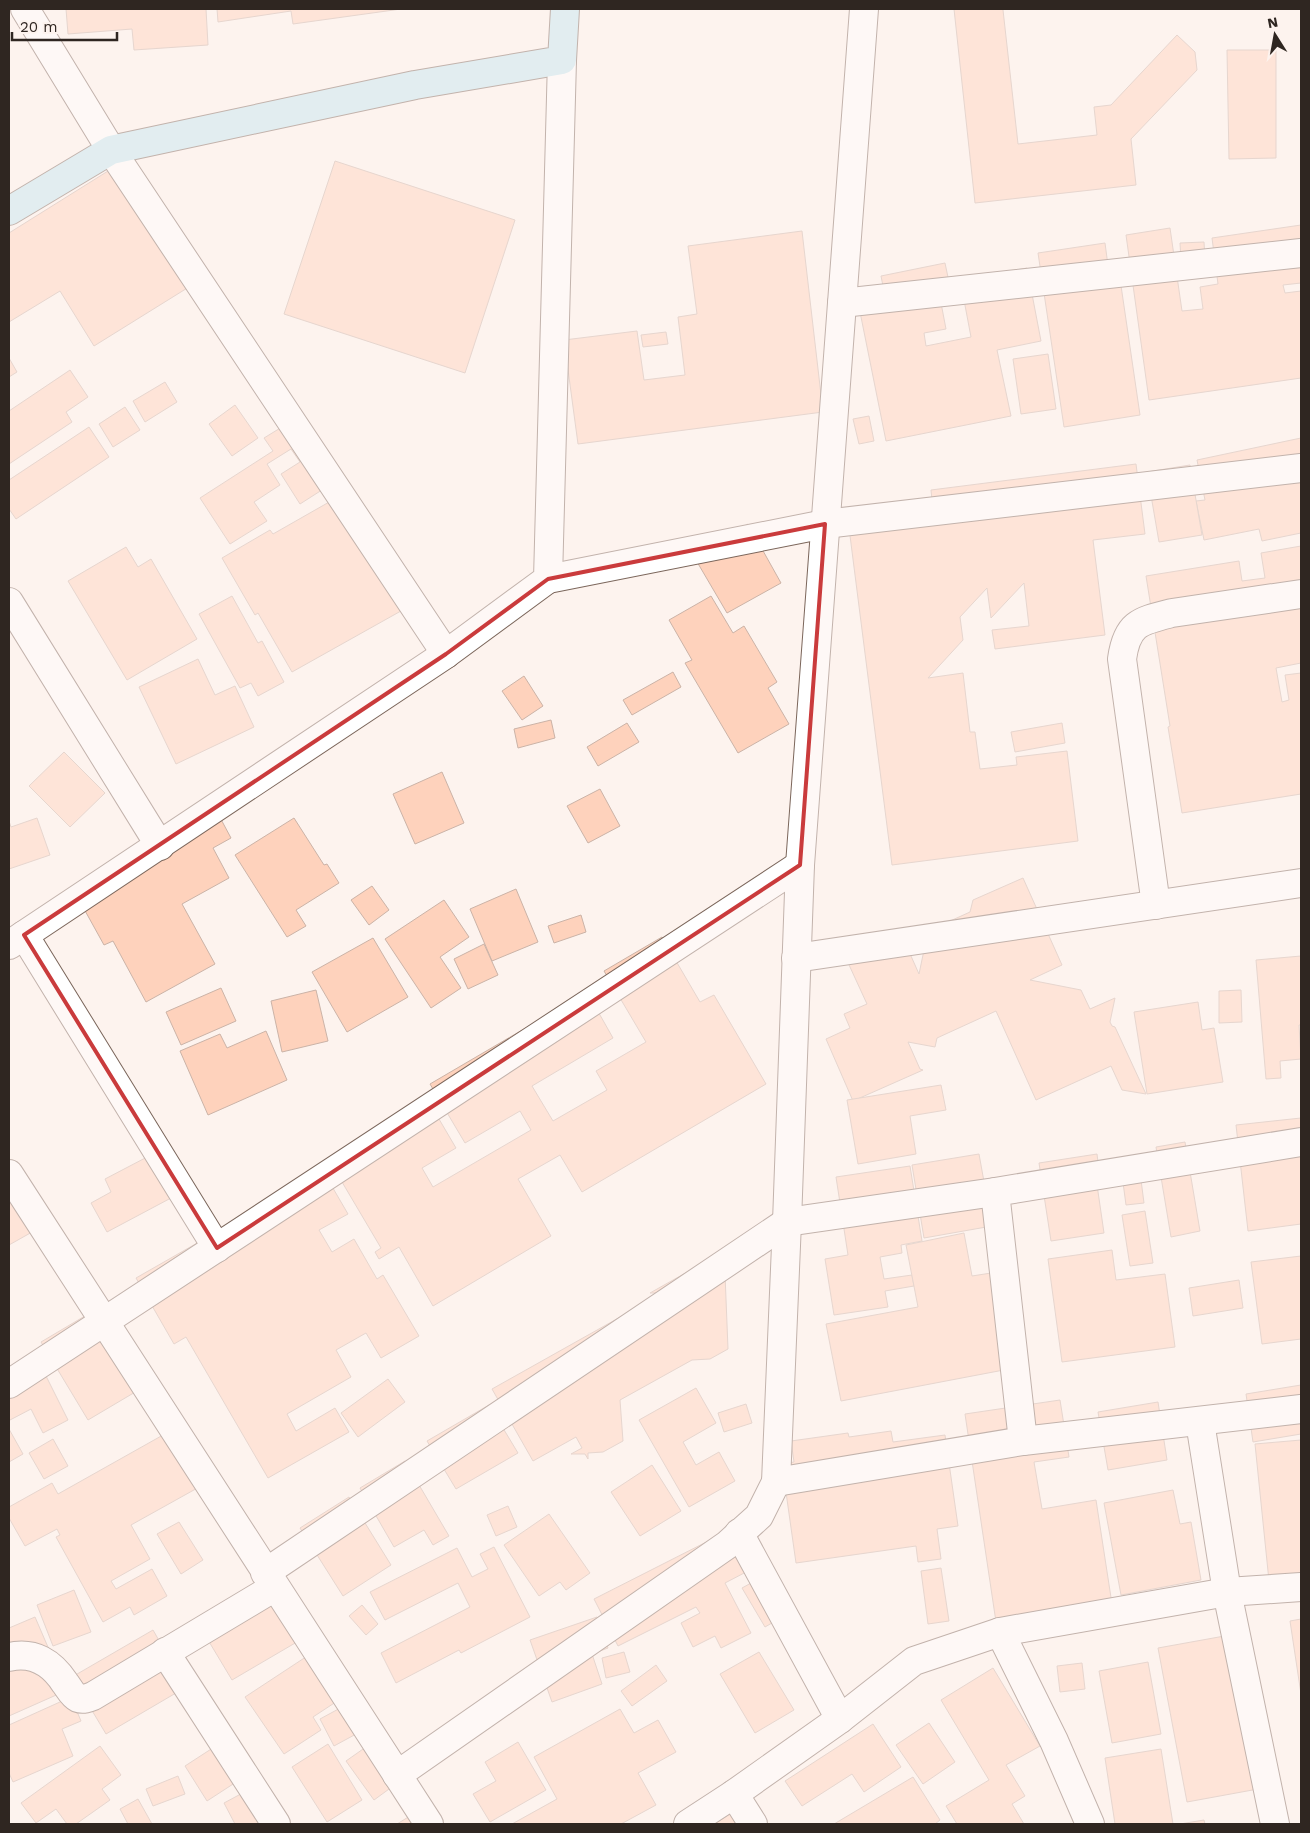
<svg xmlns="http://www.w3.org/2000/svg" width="1310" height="1833" font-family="'Work Sans',sans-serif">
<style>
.building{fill:#fed2bc;stroke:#cbb3a7}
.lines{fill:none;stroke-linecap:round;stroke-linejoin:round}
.minor-casing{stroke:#7b665b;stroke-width:30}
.secondary-casing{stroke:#7b665b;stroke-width:30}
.minor{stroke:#fff;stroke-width:28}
.secondary{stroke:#c0e7f1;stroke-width:28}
.marked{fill:none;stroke:#ca3b3c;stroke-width:4;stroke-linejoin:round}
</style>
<rect width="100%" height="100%" fill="#fdf3ee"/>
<g class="building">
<path d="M 66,9 L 206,9 L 208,45 L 134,50 L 132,29 L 68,34 Z"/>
<path d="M 217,9 L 401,9 L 293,24 L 291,11 L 218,22 Z"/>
<path d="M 954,9 L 1004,9 L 1003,10 L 1018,144 L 1097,135 L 1094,107 L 1111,105 L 1177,35 L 1195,52 L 1197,70 L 1131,139 L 1136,185 L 975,203 Z"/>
<path d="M 1227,50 L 1276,50 L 1276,158 L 1229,159 Z"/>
<path d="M 132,156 L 205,277 L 94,346 L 60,291 L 9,322 L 9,233 Z"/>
<path d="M 335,161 L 515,220 L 465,373 L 284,314 Z"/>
<path d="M 1301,225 L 1301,283 L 1283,285 L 1285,293 L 1301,291 L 1301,378 L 1149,400 L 1126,235 L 1170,228 L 1182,311 L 1203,309 L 1200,287 L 1218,284 L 1212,238 Z"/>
<path d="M 802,231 L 823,412 L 578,444 L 564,340 L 637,331 L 644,380 L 685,375 L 678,317 L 697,314 L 688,246 Z"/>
<path d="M 1204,242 L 1206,276 L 1182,277 L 1180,243 Z"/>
<path d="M 1105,243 L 1109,273 L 1119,272 L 1140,415 L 1064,427 L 1038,253 Z"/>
<path d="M 945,263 L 953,301 L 941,303 L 946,329 L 924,333 L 926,346 L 971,337 L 964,300 L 994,274 L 1027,268 L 1041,341 L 997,350 L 1011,416 L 886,441 L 859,307 L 886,301 L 881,276 Z"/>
<path d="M 666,332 L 668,344 L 643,347 L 641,335 Z"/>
<path d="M 1048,354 L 1056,409 L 1021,414 L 1013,359 Z"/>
<path d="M 9,358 L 17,372 L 9,377 Z"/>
<path d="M 70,370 L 88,397 L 66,412 L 72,422 L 9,464 L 9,411 Z"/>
<path d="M 165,382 L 177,402 L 145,422 L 133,401 Z"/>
<path d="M 235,405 L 258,438 L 232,456 L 209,424 Z"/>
<path d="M 125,407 L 140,430 L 113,447 L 99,424 Z"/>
<path d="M 869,416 L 874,441 L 859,444 L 853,419 Z"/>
<path d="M 295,419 L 336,481 L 300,504 L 281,474 L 300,462 L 291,449 L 267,464 L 280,485 L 254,502 L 267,521 L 230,544 L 200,498 L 273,451 L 264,438 Z"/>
<path d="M 89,427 L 109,457 L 16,519 L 9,509 L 9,480 Z"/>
<path d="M 1301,438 L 1301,533 L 1262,541 L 1259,529 L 1204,540 L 1196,501 L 1205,500 L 1197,460 Z"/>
<path d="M 1136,464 L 1145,534 L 1093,540 L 1105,635 L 995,649 L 992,630 L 1029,626 L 1024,583 L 991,618 L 987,588 L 960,617 L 963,640 L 928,678 L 963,673 L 970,732 L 975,732 L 980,769 L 1017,765 L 1016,757 L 1067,751 L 1078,841 L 892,865 L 848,520 L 933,510 L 931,490 Z"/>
<path d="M 1190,465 L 1202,535 L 1159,542 L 1147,472 Z"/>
<path d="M 352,489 L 417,602 L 292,672 L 258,613 L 255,615 L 222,558 L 270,530 L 273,534 Z"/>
<path d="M 748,524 L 781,583 L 727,613 L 693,555 Z"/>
<path d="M 1301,546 L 1301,663 L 1276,668 L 1282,702 L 1289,700 L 1285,675 L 1301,673 L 1301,794 L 1182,813 L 1168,727 L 1170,726 L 1146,576 L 1239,561 L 1242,581 L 1265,578 L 1261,553 Z"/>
<path d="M 126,547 L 138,567 L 151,559 L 197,639 L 127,680 L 68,581 Z"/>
<path d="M 232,596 L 258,643 L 262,641 L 284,682 L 258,696 L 251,683 L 240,688 L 199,614 Z"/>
<path d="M 711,596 L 733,633 L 744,626 L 777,682 L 768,688 L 789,724 L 738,753 L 685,663 L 692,660 L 669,620 Z"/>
<path d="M 198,659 L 215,695 L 235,686 L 254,727 L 176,764 L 139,687 Z"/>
<path d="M 673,672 L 681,687 L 632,715 L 623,700 Z"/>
<path d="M 524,676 L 543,706 L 522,720 L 502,691 Z"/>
<path d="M 551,720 L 555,738 L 518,748 L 514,729 Z"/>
<path d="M 627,723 L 639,742 L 598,766 L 587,747 Z"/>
<path d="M 1062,723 L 1065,743 L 1015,752 L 1011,732 Z"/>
<path d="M 64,752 L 105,793 L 70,827 L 29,786 Z"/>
<path d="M 442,772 L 464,823 L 415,844 L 393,794 Z"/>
<path d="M 600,789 L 620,826 L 588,843 L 567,806 Z"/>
<path d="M 216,810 L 231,838 L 213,848 L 229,878 L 182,904 L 215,964 L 146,1002 L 113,941 L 104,945 L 73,889 Z"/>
<path d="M 37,818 L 50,855 L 9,869 L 9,821 L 11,827 Z"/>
<path d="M 294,818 L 324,865 L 327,864 L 339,883 L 296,910 L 306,926 L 287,937 L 235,855 Z"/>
<path d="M 1023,878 L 1062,965 L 1030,980 L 1081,990 L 1090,1009 L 1115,998 L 1110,1022 L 1112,1026 L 1115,1027 L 1146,1094 L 1122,1090 L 1111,1066 L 1036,1100 L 996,1011 L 937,1038 L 935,1047 L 908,1042 L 920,1069 L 923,1070 L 853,1101 L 826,1039 L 850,1028 L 844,1014 L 867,1004 L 844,954 L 899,929 L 919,974 L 928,931 L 970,912 L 973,900 Z"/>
<path d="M 372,886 L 389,910 L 369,925 L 351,900 Z"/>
<path d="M 516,889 L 538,942 L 492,961 L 470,909 Z"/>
<path d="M 444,900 L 469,937 L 440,957 L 461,988 L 431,1008 L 385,939 Z"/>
<path d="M 581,915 L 586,932 L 554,943 L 548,926 Z"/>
<path d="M 662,937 L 700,1002 L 714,995 L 766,1084 L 582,1192 L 560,1155 L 518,1179 L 551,1236 L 433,1306 L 399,1247 L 379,1259 L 375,1252 L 381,1248 L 329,1160 L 429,1102 L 456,1148 L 422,1168 L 433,1187 L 531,1130 L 520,1111 L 465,1143 L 430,1084 L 587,992 L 613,1038 L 532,1086 L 553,1121 L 607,1090 L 596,1071 L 646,1042 L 604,971 Z"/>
<path d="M 373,938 L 408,997 L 347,1032 L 312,972 Z"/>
<path d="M 484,944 L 498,975 L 468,989 L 454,959 Z"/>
<path d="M 1301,956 L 1301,1025 L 1299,1025 L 1301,1059 L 1280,1061 L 1281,1078 L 1266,1079 L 1256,960 Z"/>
<path d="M 221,988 L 236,1021 L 181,1045 L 166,1012 Z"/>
<path d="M 316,990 L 328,1041 L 282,1052 L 271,1001 Z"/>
<path d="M 1241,990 L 1242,1022 L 1219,1023 L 1219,991 Z"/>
<path d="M 1198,1002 L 1202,1030 L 1214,1028 L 1223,1082 L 1147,1094 L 1134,1012 Z"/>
<path d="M 266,1031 L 287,1080 L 208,1115 L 180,1051 L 220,1034 L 227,1048 Z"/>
<path d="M 941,1085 L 946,1110 L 910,1116 L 916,1154 L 858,1164 L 847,1100 Z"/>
<path d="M 1301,1118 L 1301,1224 L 1248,1231 L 1236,1125 Z"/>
<path d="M 1185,1142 L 1200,1231 L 1171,1237 L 1156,1147 Z"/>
<path d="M 979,1154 L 992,1226 L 924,1238 L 912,1165 Z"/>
<path d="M 1097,1154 L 1099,1170 L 1095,1171 L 1104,1233 L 1051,1241 L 1039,1163 Z"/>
<path d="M 149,1156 L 171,1198 L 107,1232 L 91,1203 L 111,1192 L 105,1179 Z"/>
<path d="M 1138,1157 L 1144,1203 L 1126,1205 L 1120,1160 Z"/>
<path d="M 910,1166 L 922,1241 L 901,1245 L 902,1253 L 880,1257 L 884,1279 L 912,1275 L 914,1286 L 885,1291 L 888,1307 L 834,1315 L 825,1259 L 848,1255 L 836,1177 Z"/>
<path d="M 323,1171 L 348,1214 L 319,1230 L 332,1252 L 354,1239 L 377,1279 L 383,1275 L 419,1336 L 381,1358 L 366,1333 L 336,1350 L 351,1377 L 287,1414 L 296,1431 L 335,1408 L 349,1432 L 268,1478 L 186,1337 L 174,1344 L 136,1278 Z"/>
<path d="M 9,1193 L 41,1227 L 9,1245 Z"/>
<path d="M 1145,1211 L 1153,1263 L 1130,1266 L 1122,1215 Z"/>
<path d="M 964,1233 L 972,1276 L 991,1273 L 1009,1369 L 841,1401 L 826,1324 L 918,1307 L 906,1245 Z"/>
<path d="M 1112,1250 L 1116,1280 L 1165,1274 L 1175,1347 L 1062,1362 L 1048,1259 Z"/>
<path d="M 1301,1256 L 1301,1339 L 1262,1344 L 1251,1262 Z"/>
<path d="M 705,1262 L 725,1274 L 728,1349 L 710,1359 L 692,1360 L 620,1400 L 623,1441 L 603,1452 L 588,1453 L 588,1459 L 585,1454 L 571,1454 L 582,1448 L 576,1437 L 533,1461 L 492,1389 L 663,1293 L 650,1293 Z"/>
<path d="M 1239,1280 L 1243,1308 L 1193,1316 L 1189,1288 Z"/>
<path d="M 95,1310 L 142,1388 L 88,1420 L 41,1342 Z"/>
<path d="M 39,1362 L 68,1420 L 43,1433 L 31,1409 L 10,1420 L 9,1417 L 9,1377 Z"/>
<path d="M 388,1379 L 405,1402 L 358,1437 L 341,1413 Z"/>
<path d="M 1301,1385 L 1301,1434 L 1253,1442 L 1246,1394 Z"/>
<path d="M 696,1388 L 716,1423 L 683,1442 L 696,1465 L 719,1452 L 735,1481 L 689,1507 L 639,1420 Z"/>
<path d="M 1060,1400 L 1069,1457 L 1034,1462 L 1042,1509 L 1096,1500 L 1112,1604 L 996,1622 L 965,1414 Z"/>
<path d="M 1158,1402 L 1167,1460 L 1108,1470 L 1098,1412 Z"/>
<path d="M 746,1404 L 752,1423 L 724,1432 L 718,1413 Z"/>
<path d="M 489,1405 L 518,1453 L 456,1489 L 427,1441 Z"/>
<path d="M 179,1426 L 210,1481 L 131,1525 L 150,1559 L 111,1581 L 116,1589 L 152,1569 L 167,1596 L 134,1615 L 130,1607 L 103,1622 L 56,1537 L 60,1535 L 57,1529 L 25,1546 L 9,1518 L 9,1507 L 52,1483 L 58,1494 Z"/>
<path d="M 9,1429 L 23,1454 L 9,1462 Z"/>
<path d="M 891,1431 L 893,1442 L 945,1435 L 958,1526 L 937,1529 L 941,1559 L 918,1562 L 916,1546 L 796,1563 L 782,1464 L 794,1462 L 791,1441 L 848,1433 L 849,1437 Z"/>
<path d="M 53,1439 L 68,1466 L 44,1479 L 29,1453 Z"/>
<path d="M 1301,1440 L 1301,1578 L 1269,1581 L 1255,1444 Z"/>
<path d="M 405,1461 L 449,1536 L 433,1545 L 424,1530 L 394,1547 L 360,1488 Z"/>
<path d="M 652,1465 L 681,1511 L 640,1536 L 611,1492 Z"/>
<path d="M 1173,1490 L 1180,1524 L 1191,1522 L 1201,1580 L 1121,1595 L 1104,1503 Z"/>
<path d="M 349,1497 L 391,1565 L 343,1596 L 300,1528 Z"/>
<path d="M 508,1506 L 517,1527 L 496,1536 L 487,1515 Z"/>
<path d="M 549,1514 L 590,1573 L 566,1590 L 560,1582 L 539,1596 L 504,1545 Z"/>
<path d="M 179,1522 L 203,1560 L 181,1574 L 157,1534 Z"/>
<path d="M 728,1531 L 748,1571 L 725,1583 L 751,1633 L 721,1648 L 715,1636 L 693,1647 L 681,1623 L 700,1613 L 696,1607 L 618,1646 L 594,1599 Z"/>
<path d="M 494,1547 L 530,1617 L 461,1653 L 459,1650 L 396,1683 L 381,1653 L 470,1607 L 458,1583 L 385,1620 L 370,1592 L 457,1548 L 472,1577 L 488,1569 L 480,1554 Z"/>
<path d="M 941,1568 L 949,1621 L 928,1624 L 921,1571 Z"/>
<path d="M 762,1577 L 784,1616 L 765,1627 L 742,1588 Z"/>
<path d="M 266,1579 L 302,1639 L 232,1680 L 196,1620 Z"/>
<path d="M 74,1590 L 91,1632 L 53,1646 L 37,1605 Z"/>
<path d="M 362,1605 L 378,1624 L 366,1635 L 349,1616 Z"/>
<path d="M 35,1617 L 57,1668 L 72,1688 L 9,1716 L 9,1628 Z"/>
<path d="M 597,1617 L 608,1648 L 592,1654 L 602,1684 L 552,1702 L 530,1640 Z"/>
<path d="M 1301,1619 L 1301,1694 L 1290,1621 Z"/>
<path d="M 153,1630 L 169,1658 L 193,1683 L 106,1734 L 72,1677 Z"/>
<path d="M 1230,1635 L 1258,1789 L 1187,1802 L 1158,1648 Z"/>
<path d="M 321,1647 L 351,1692 L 313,1717 L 321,1730 L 284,1754 L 245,1697 Z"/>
<path d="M 624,1652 L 630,1672 L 606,1678 L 602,1658 Z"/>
<path d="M 759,1652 L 794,1710 L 755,1733 L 720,1674 Z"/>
<path d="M 1148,1662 L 1161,1734 L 1112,1743 L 1099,1671 Z"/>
<path d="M 1082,1663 L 1085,1689 L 1060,1692 L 1057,1666 Z"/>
<path d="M 656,1665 L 667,1681 L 632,1706 L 621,1691 Z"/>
<path d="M 993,1668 L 1040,1746 L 1006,1765 L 1025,1796 L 1012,1804 L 1024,1824 L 957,1824 L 946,1806 L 989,1780 L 941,1700 Z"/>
<path d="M 71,1697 L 81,1721 L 62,1729 L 73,1756 L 13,1782 L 9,1773 L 9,1725 Z"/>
<path d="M 355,1700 L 369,1727 L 334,1746 L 320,1719 Z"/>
<path d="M 620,1709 L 634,1733 L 658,1720 L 676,1752 L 638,1773 L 656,1805 L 621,1824 L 512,1824 L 557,1799 L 534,1757 Z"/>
<path d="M 929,1723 L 955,1762 L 923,1784 L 896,1745 Z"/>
<path d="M 873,1724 L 901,1767 L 864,1792 L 852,1774 L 802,1806 L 785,1781 Z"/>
<path d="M 383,1735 L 411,1773 L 374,1800 L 346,1761 Z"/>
<path d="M 225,1740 L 247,1775 L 207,1801 L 185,1766 Z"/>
<path d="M 518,1742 L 546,1790 L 490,1822 L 473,1794 L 496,1781 L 485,1762 Z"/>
<path d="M 328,1744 L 362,1800 L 327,1822 L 292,1767 Z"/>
<path d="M 100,1746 L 121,1775 L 102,1789 L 110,1800 L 76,1824 L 67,1824 L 56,1809 L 36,1823 L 21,1803 Z"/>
<path d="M 1161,1749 L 1173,1824 L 1115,1824 L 1105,1758 Z"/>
<path d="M 178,1776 L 185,1794 L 153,1806 L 146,1789 Z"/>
<path d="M 913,1777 L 940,1820 L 935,1824 L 834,1824 Z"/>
<path d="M 265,1781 L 288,1824 L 235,1824 L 224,1803 Z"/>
<path d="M 138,1799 L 152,1824 L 128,1824 L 120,1809 Z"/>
<path d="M 418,1811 L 425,1824 L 397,1824 Z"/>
<path d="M 735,1811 L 743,1824 L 714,1824 Z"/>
<path d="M 1204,1820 L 1205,1824 L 1180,1824 Z"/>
</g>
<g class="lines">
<defs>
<g id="minor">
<path d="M 25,9 L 111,150 L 446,654"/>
<path d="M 864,9 L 800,865 L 787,1222 L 776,1482 L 1023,1441 L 1301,1409"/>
<path d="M 842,303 L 1301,253"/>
<path d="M 548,579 L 825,524 L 1301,468"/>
<path d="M 9,602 L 160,846"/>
<path d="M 1156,905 L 1122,659 C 1127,623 1140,621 1172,613 L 1301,594"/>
<path d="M 24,935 L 217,1248"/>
<path d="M 9,945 L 446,654 L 548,579 L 562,60"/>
<path d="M 796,958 L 1301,883"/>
<path d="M 9,1174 L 429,1824"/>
<path d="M 9,1384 L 800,865"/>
<path d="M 1200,1422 L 1227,1592 L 1275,1824"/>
<path d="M 1023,1441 L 995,1192 L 1301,1142"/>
<path d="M 739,1533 L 840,1719"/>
<path d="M 265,1573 L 787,1222 L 995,1192"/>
<path d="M 1000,1632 L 1054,1741 L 1090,1824"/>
<path d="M 165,1652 L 276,1824"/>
<path d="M 9,1657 C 34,1651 52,1663 65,1683 C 69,1688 72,1695 78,1698 C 83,1700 88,1698 93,1696 L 275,1587"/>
<path d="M 397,1775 L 727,1545 L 759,1516 L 776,1482"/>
<path d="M 734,1794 L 753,1824"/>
<path d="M 688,1824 L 734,1794 L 840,1719 L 914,1661 L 1000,1632 L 1227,1592 L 1301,1587"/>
</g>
<path id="secondary" d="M 9,211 L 111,150 L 415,85 L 562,60 L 565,9"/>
</defs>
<use href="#minor" class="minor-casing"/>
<use href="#secondary" class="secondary-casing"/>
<use href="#minor" class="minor"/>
<use href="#secondary" class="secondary"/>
</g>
<path d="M0 0H1310V1833H0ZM 825,524 L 800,865 L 217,1248 L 24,935 L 446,654 L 548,579 Z" fill="#fdf3ee" fill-opacity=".55" fill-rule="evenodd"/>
<path class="marked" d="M 825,524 L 800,865 L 217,1248 L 24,935 L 446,654 L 548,579 Z"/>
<rect width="1310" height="1833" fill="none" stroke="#2f2621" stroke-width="20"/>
<g transform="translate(1275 35) rotate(349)" stroke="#fdf3ee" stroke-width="4" paint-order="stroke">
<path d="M0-4L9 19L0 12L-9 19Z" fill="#2f2621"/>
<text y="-8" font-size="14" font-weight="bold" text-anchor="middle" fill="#2f2621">N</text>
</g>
<path d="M12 32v8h105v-8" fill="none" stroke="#2f2621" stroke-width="2.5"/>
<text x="20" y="32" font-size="15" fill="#2f2621" stroke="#fdf3ee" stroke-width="4" paint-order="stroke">20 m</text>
</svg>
